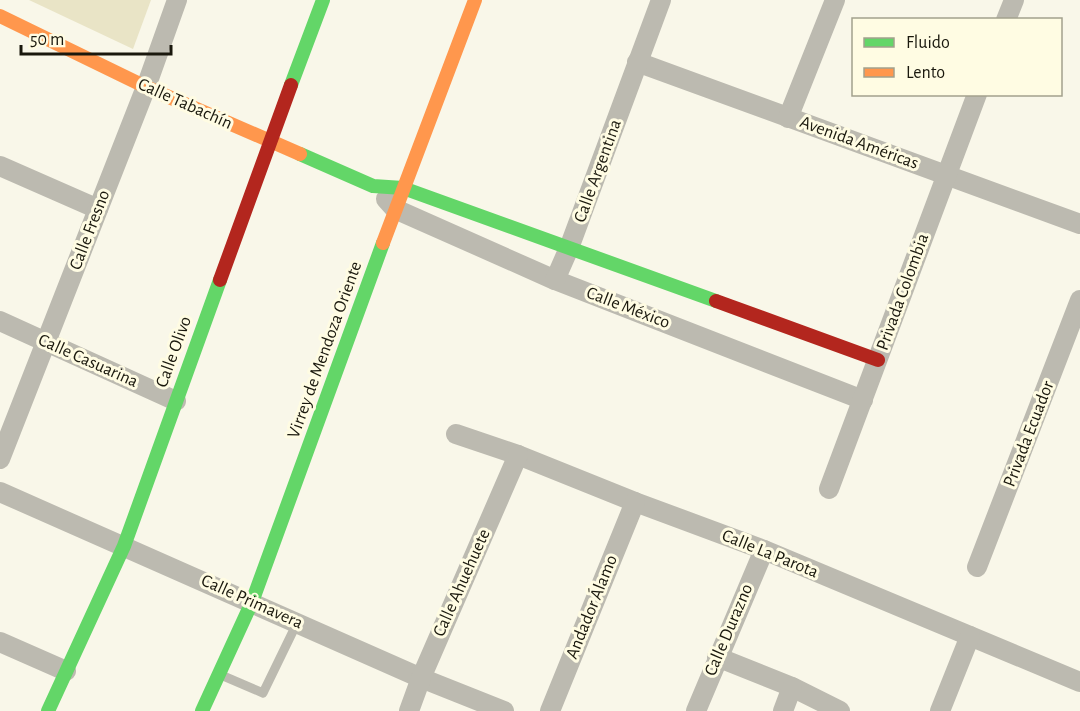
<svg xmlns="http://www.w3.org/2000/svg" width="1080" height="711" font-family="'Alegreya Sans',sans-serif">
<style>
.green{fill:#e9e4c6}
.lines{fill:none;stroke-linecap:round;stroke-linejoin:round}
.lane{stroke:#bcbab0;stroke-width:9}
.street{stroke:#bcbab0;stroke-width:20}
.fast{stroke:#63d668;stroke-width:14}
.slow{stroke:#ff974d;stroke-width:14}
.jam{stroke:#b3261e;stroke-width:14}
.labels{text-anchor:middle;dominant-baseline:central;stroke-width:6;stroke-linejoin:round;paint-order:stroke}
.street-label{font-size:18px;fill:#1a180d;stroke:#fffce3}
</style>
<rect width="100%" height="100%" fill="#f9f7e9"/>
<path class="green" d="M 29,0 L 151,0 L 133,49 Z"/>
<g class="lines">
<path class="lane" d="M 221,675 L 263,693 L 297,623"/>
<g class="street">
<path d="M 1006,20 L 1014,0"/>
<path d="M 637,62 L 1080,224"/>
<path d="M 788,118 L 835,0"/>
<path d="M 0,166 L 98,209"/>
<path d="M 386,199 L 395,209 L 555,280 L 863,400"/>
<path d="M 555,280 L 569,248 L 661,0"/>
<path d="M 0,321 L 176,401"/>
<path d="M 456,434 L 518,455 L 635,502 L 764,550 L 1080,682"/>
<path d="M 0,459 L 146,87 L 177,0"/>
<path d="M 829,489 L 977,94"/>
<path d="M 0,492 L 421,678 L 504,711"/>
<path d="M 977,567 L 1080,300"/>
<path d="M 0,642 L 66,671"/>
<path d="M 717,657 L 792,687 L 840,711"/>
<path d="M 409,711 L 421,678 L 518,455"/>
<path d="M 550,711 L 635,502"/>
<path d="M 696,711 L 764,550"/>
<path d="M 783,711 L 792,687"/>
<path d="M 940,711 L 970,636"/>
</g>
<g class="fast">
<path d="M 291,85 L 323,0"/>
<path d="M 300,154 L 373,186 L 403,188 L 716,301"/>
<path d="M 48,711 L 124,546 L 220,280"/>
<path d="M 202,711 L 252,602 L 383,243"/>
</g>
<g class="slow">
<path d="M 0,16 L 146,87 L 300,154"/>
<path d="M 383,243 L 475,0"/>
</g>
<g class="jam">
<path d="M 220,280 L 291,85"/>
<path d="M 716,301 L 878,360"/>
</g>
</g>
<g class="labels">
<g class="street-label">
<text transform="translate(185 104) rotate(24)">Calle Tabachín</text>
<text transform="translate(859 143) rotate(20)">Avenida Américas</text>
<text transform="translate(598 171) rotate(-70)">Calle Argentina</text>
<text transform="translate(90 230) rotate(-69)">Calle Fresno</text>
<text transform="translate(903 292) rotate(-70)">Privada Colombia</text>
<text transform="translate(628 308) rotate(21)">Calle México</text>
<text transform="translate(325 350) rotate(-70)">Virrey de Mendoza Oriente</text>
<text transform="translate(174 352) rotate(-70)">Calle Olivo</text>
<text transform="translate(88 361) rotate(24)">Calle Casuarina</text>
<text transform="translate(1029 434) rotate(-69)">Privada Ecuador</text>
<text transform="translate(770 554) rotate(22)">Calle La Parota</text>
<text transform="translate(462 583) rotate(-66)">Calle Ahuehuete</text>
<text transform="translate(252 602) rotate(24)">Calle Primavera</text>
<text transform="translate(592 607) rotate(-68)">Andador Álamo</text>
<text transform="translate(729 630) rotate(-67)">Calle Durazno</text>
</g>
</g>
<rect x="852" y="18" width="210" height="78" fill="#fffce3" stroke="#a3a18d" stroke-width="1.5"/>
<rect x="864" y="38" width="30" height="9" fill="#63d668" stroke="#a3a18d" stroke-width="1.5"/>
<text x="906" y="48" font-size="18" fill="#1a180d">Fluido</text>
<rect x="864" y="68" width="30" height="9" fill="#ff974d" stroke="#a3a18d" stroke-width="1.5"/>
<text x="906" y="78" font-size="18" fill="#1a180d">Lento</text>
<path d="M21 45v9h150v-9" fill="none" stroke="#1a180d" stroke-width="3"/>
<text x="30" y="45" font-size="18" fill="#1a180d" stroke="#fffce3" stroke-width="4.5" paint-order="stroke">50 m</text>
</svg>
